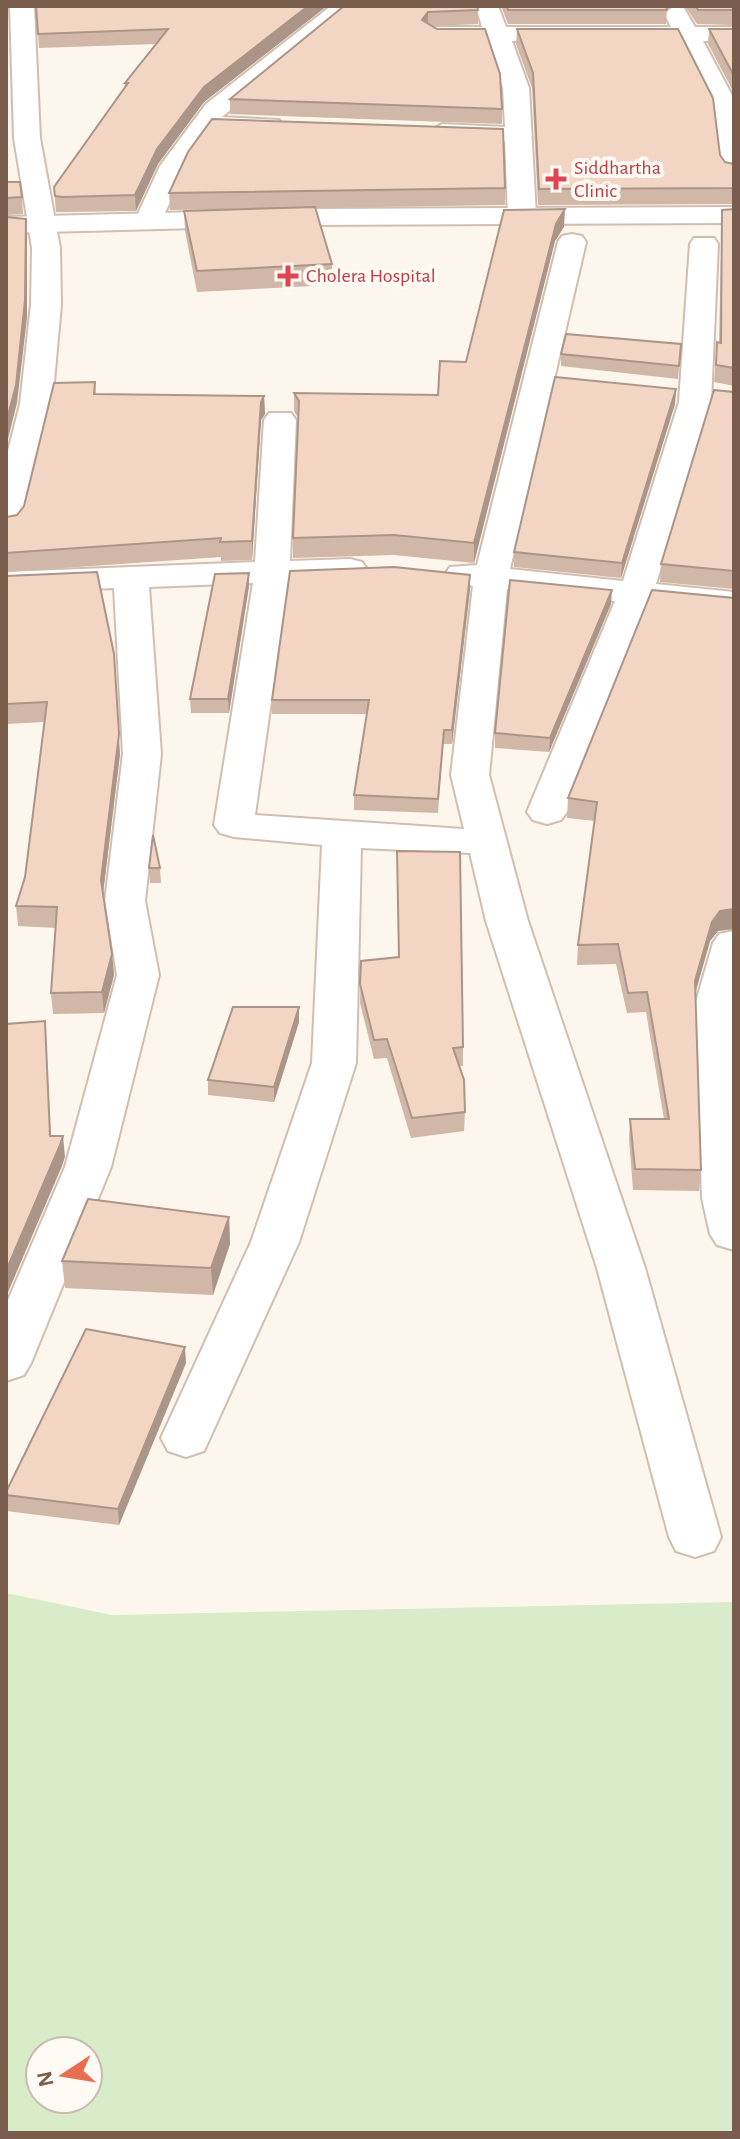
<svg xmlns="http://www.w3.org/2000/svg" width="740" height="2139" font-family="'Alegreya Sans',sans-serif">
<style>
.green{fill:#d8ecc9;fill-rule:evenodd}
.lines{fill:none;stroke-linecap:round;stroke-linejoin:round}
.minor-casing{stroke:#d1beb0;stroke-width:4}
.tertiary-casing{stroke:#d1beb0;stroke-width:4}
.minor{fill:#fff;fill-rule:evenodd}
.tertiary{fill:#fff;fill-rule:evenodd}
.wall{fill:#d1b7a8}
.shaded-wall{fill:#aa9588}
.building{fill:#f3d5c3;stroke:#aa9588;stroke-width:2}
.health-dot{fill:#e0444e;stroke:#fffaf3;stroke-width:3}
.labels{text-anchor:middle;dominant-baseline:central;stroke-width:8;stroke-linejoin:round;paint-order:stroke}
.far-health-label{font-size:20px;fill:#be3a42;stroke:#fffaf3;text-anchor:start}
</style>
<rect width="100%" height="100%" fill="#fdf6ec"/>
<path class="green" d="M 6,1593 L 112,1615 L 734,1602 L 734,2133 L 6,2133 ZM 40,2051 L 88,2051 L 88,2099 L 40,2099 Z"/>
<g class="lines">
<defs>
<g id="minor">
<path d="M 10,6 L 34,6 L 40,138 L 60,248 L 61,305 L 52,404 L 23,524 L 18,531 L 6,534 L 6,459 L 20,404 L 31,305 L 32,248 L 14,138 Z"/>
<path d="M 331,6 L 358,6 L 222,117 L 279,120 L 283,126 L 279,132 L 211,132 L 186,167 L 159,226 L 139,226 L 135,220 L 160,166 L 206,104 Z"/>
<path d="M 476,6 L 498,6 L 506,27 L 671,27 L 664,13 L 675,6 L 684,8 L 695,27 L 734,27 L 734,41 L 703,41 L 734,99 L 734,177 L 724,175 L 721,169 L 715,112 L 679,41 L 512,41 L 529,88 L 536,216 L 532,222 L 512,222 L 508,216 L 505,142 L 442,140 L 429,132 L 442,124 L 505,127 L 503,88 L 487,41 L 437,41 L 425,34 L 437,27 L 482,27 Z"/>
<path d="M 572,234 L 582,236 L 586,242 L 510,569 L 623,581 L 679,402 L 690,244 L 694,238 L 714,238 L 718,244 L 711,402 L 656,584 L 734,592 L 734,614 L 649,604 L 567,812 L 561,820 L 547,824 L 533,820 L 527,812 L 615,601 L 507,589 L 489,775 L 528,921 L 645,1268 L 721,1537 L 714,1551 L 695,1557 L 676,1551 L 669,1537 L 597,1268 L 486,921 L 470,853 L 361,848 L 356,1063 L 299,1242 L 204,1451 L 186,1457 L 168,1451 L 161,1438 L 251,1242 L 312,1063 L 322,845 L 234,837 L 220,833 L 214,825 L 253,583 L 149,587 L 161,754 L 145,901 L 159,975 L 111,1167 L 31,1363 L 24,1375 L 6,1381 L 6,1305 L 65,1167 L 117,975 L 105,901 L 123,754 L 114,588 L 6,592 L 6,572 L 255,562 L 264,420 L 269,413 L 291,413 L 296,420 L 290,561 L 350,559 L 362,562 L 367,569 L 362,576 L 288,582 L 255,815 L 464,829 L 451,775 L 473,586 L 450,581 L 445,574 L 450,567 L 477,565 L 558,242 L 562,236 Z"/>
<path d="M 734,931 L 734,1250 L 717,1245 L 710,1234 L 702,1198 L 696,1002 L 713,943 L 719,934 Z"/>
</g>
<path id="tertiary" d="M 734,207 L 734,223 L 314,225 L 6,233 L 6,217 L 314,209 Z"/>
</defs>
<use href="#minor" class="minor-casing"/>
<use href="#tertiary" class="tertiary-casing"/>
<use href="#minor" class="minor"/>
<use href="#tertiary" class="tertiary"/>
</g>
<g class="wall">
<path d="M 6,6 L 7,6 L 8,49 L 6,49 Z"/>
<path d="M 36,6 L 327,6 L 204,102 L 158,164 L 136,211 L 64,212 L 56,212 L 54,187 L 125,87 L 125,83 L 156,44 L 39,48 Z"/>
<path d="M 344,6 L 478,10 L 478,24 L 431,26 L 502,109 L 502,124 L 230,114 L 230,99 Z"/>
<path d="M 501,6 L 672,6 L 667,9 L 666,24 L 508,24 Z"/>
<path d="M 685,6 L 734,6 L 734,25 L 697,24 Z"/>
<path d="M 517,29 L 720,155 L 725,162 L 734,164 L 734,204 L 538,205 L 532,88 L 516,44 Z"/>
<path d="M 709,29 L 734,29 L 734,93 L 708,44 Z"/>
<path d="M 6,182 L 22,197 L 23,214 L 6,215 Z"/>
<path d="M 505,188 L 505,205 L 315,208 L 332,264 L 332,285 L 197,292 L 185,231 L 184,211 L 289,208 L 170,210 L 169,193 Z"/>
<path d="M 734,209 L 734,386 L 714,382 L 717,342 L 719,342 L 722,210 Z"/>
<path d="M 564,227 L 555,241 L 474,563 L 394,555 L 293,558 L 293,538 L 298,418 L 294,411 L 294,393 L 438,395 L 466,362 Z"/>
<path d="M 681,344 L 678,379 L 561,366 L 561,354 Z"/>
<path d="M 95,382 L 96,394 L 264,396 L 265,414 L 261,420 L 252,560 L 221,561 L 221,557 L 6,572 L 6,517 L 17,515 L 24,506 Z"/>
<path d="M 676,389 L 675,404 L 621,578 L 514,567 L 514,552 Z"/>
<path d="M 734,392 L 734,589 L 660,582 L 661,564 Z"/>
<path d="M 249,573 L 249,586 L 229,713 L 191,713 L 190,699 Z"/>
<path d="M 470,575 L 470,589 L 452,744 L 443,744 L 438,813 L 354,810 L 354,795 L 367,714 L 272,714 L 272,700 Z"/>
<path d="M 6,576 L 120,754 L 103,894 L 112,954 L 114,975 L 104,1013 L 53,1014 L 51,993 L 56,928 L 18,926 L 16,906 L 25,877 L 44,722 L 6,724 Z"/>
<path d="M 734,598 L 734,929 L 718,931 L 710,941 L 695,994 L 701,1170 L 699,1191 L 633,1190 L 629,1139 L 630,1119 L 664,1119 L 646,1012 L 627,1013 L 616,964 L 577,965 L 578,945 L 595,821 L 567,818 L 568,798 Z"/>
<path d="M 611,604 L 549,752 L 495,748 L 495,733 Z"/>
<path d="M 149,868 L 160,868 L 161,883 L 150,883 Z"/>
<path d="M 361,961 L 463,1047 L 463,1066 L 459,1066 L 465,1112 L 464,1131 L 411,1138 L 387,1058 L 374,1059 L 360,1003 Z"/>
<path d="M 299,1022 L 274,1102 L 208,1095 L 208,1080 Z"/>
<path d="M 229,1217 L 230,1244 L 213,1295 L 65,1288 L 62,1261 Z"/>
<path d="M 186,1363 L 119,1525 L 6,1511 L 6,1492 Z"/>
</g>
<g class="shaded-wall">
<path d="M 308,6 L 327,6 L 204,102 L 158,164 L 136,211 L 135,195 L 157,149 L 204,87 Z"/>
<path d="M 428,12 L 428,26 L 422,20 Z"/>
<path d="M 565,209 L 564,227 L 555,241 L 474,563 L 474,543 L 556,224 Z"/>
<path d="M 26,219 L 27,236 L 27,318 L 17,403 L 6,447 L 6,423 Z"/>
<path d="M 676,389 L 675,404 L 621,578 L 622,563 Z"/>
<path d="M 264,396 L 265,414 L 261,420 L 252,560 L 252,541 L 261,402 Z"/>
<path d="M 249,573 L 249,586 L 229,713 L 228,699 Z"/>
<path d="M 470,575 L 470,589 L 452,744 L 452,730 Z"/>
<path d="M 612,590 L 611,604 L 549,752 L 550,738 Z"/>
<path d="M 114,654 L 120,754 L 102,901 L 101,880 Z"/>
<path d="M 734,909 L 734,929 L 718,931 L 710,941 L 693,1001 L 695,981 L 712,922 L 720,911 Z"/>
<path d="M 112,954 L 114,975 L 104,1013 L 102,992 Z"/>
<path d="M 299,1007 L 299,1022 L 274,1102 L 274,1087 Z"/>
<path d="M 45,1021 L 46,1041 L 52,1156 L 50,1136 Z"/>
<path d="M 63,1136 L 65,1157 L 62,1166 L 6,1297 L 6,1271 Z"/>
<path d="M 229,1217 L 230,1244 L 213,1295 L 211,1268 Z"/>
<path d="M 185,1347 L 186,1363 L 119,1525 L 118,1509 Z"/>
</g>
<g class="building">
<path d="M 6,6 L 7,35 L 6,35 Z"/>
<path d="M 36,6 L 308,6 L 204,87 L 157,149 L 135,195 L 63,197 L 55,196 L 54,187 L 128,83 L 125,83 L 168,29 L 38,34 Z"/>
<path d="M 344,6 L 477,6 L 478,10 L 428,12 L 422,20 L 437,29 L 485,29 L 500,74 L 502,109 L 230,99 Z"/>
<path d="M 507,6 L 666,6 L 667,10 L 508,10 Z"/>
<path d="M 696,6 L 734,6 L 734,10 L 698,10 Z"/>
<path d="M 517,29 L 678,29 L 713,98 L 720,155 L 725,162 L 734,164 L 734,188 L 539,189 L 533,73 Z"/>
<path d="M 709,29 L 734,29 L 734,76 Z"/>
<path d="M 212,119 L 503,129 L 505,188 L 169,193 L 188,152 Z"/>
<path d="M 6,182 L 20,182 L 22,197 L 6,198 Z"/>
<path d="M 315,207 L 332,264 L 197,271 L 184,211 Z"/>
<path d="M 565,209 L 556,224 L 474,543 L 394,535 L 293,538 L 299,401 L 294,393 L 438,395 L 440,361 L 466,362 L 504,210 Z"/>
<path d="M 734,209 L 734,368 L 716,365 L 717,342 L 721,343 L 722,210 Z"/>
<path d="M 6,217 L 26,219 L 25,300 L 16,385 L 6,423 Z"/>
<path d="M 566,334 L 681,344 L 679,366 L 561,354 Z"/>
<path d="M 555,377 L 676,389 L 622,563 L 514,552 Z"/>
<path d="M 95,382 L 94,394 L 264,396 L 261,402 L 252,541 L 220,542 L 221,538 L 6,553 L 6,517 L 17,515 L 24,506 L 54,383 Z"/>
<path d="M 714,390 L 734,392 L 734,571 L 661,564 Z"/>
<path d="M 394,567 L 470,575 L 452,730 L 444,730 L 438,799 L 354,795 L 369,700 L 272,700 L 290,571 Z"/>
<path d="M 97,572 L 114,654 L 119,734 L 101,880 L 112,954 L 102,992 L 51,993 L 57,907 L 16,906 L 25,877 L 47,702 L 6,704 L 6,576 Z"/>
<path d="M 249,573 L 228,699 L 190,699 L 215,574 Z"/>
<path d="M 510,580 L 612,590 L 550,738 L 495,733 Z"/>
<path d="M 652,590 L 734,598 L 734,909 L 720,911 L 712,922 L 695,981 L 701,1170 L 635,1169 L 630,1119 L 669,1119 L 647,992 L 628,993 L 618,944 L 578,945 L 597,802 L 568,798 Z"/>
<path d="M 153,835 L 160,868 L 149,868 Z"/>
<path d="M 397,851 L 460,852 L 463,1047 L 453,1048 L 464,1080 L 465,1112 L 412,1118 L 387,1039 L 374,1040 L 360,984 L 361,961 L 399,957 Z"/>
<path d="M 233,1007 L 299,1007 L 274,1087 L 208,1080 Z"/>
<path d="M 45,1021 L 50,1136 L 63,1136 L 60,1145 L 6,1271 L 6,1024 Z"/>
<path d="M 88,1199 L 229,1217 L 211,1268 L 62,1261 Z"/>
<path d="M 86,1329 L 185,1347 L 118,1509 L 6,1495 L 6,1492 Z"/>
</g>
<g class="health-dot">
<path d="M552 167h8v8h8v8h-8v8h-8v-8h-8v-8h8z"/>
<path d="M284 264h8v8h8v8h-8v8h-8v-8h-8v-8h8z"/>
</g>
<g class="labels">
<g class="far-health-label">
<text x="574" y="168">Siddhartha<tspan x="574" dy="23">Clinic</tspan></text>
<text x="306" y="276">Cholera Hospital</text>
</g>
</g>
<rect width="740" height="2139" fill="none" stroke="#7a5c4d" stroke-width="16"/>
<g transform="translate(64 2075) rotate(258)"><circle r="38" fill="#fffaf3" stroke="#cabbb1" stroke-width="2"/>
<path d="M0-6L14 30L0 20L-14 30Z" fill="#e76f51"/>
<text y="-12" font-size="22" font-weight="bold" text-anchor="middle" fill="#7a5c4d">N</text>
</g>
</svg>
